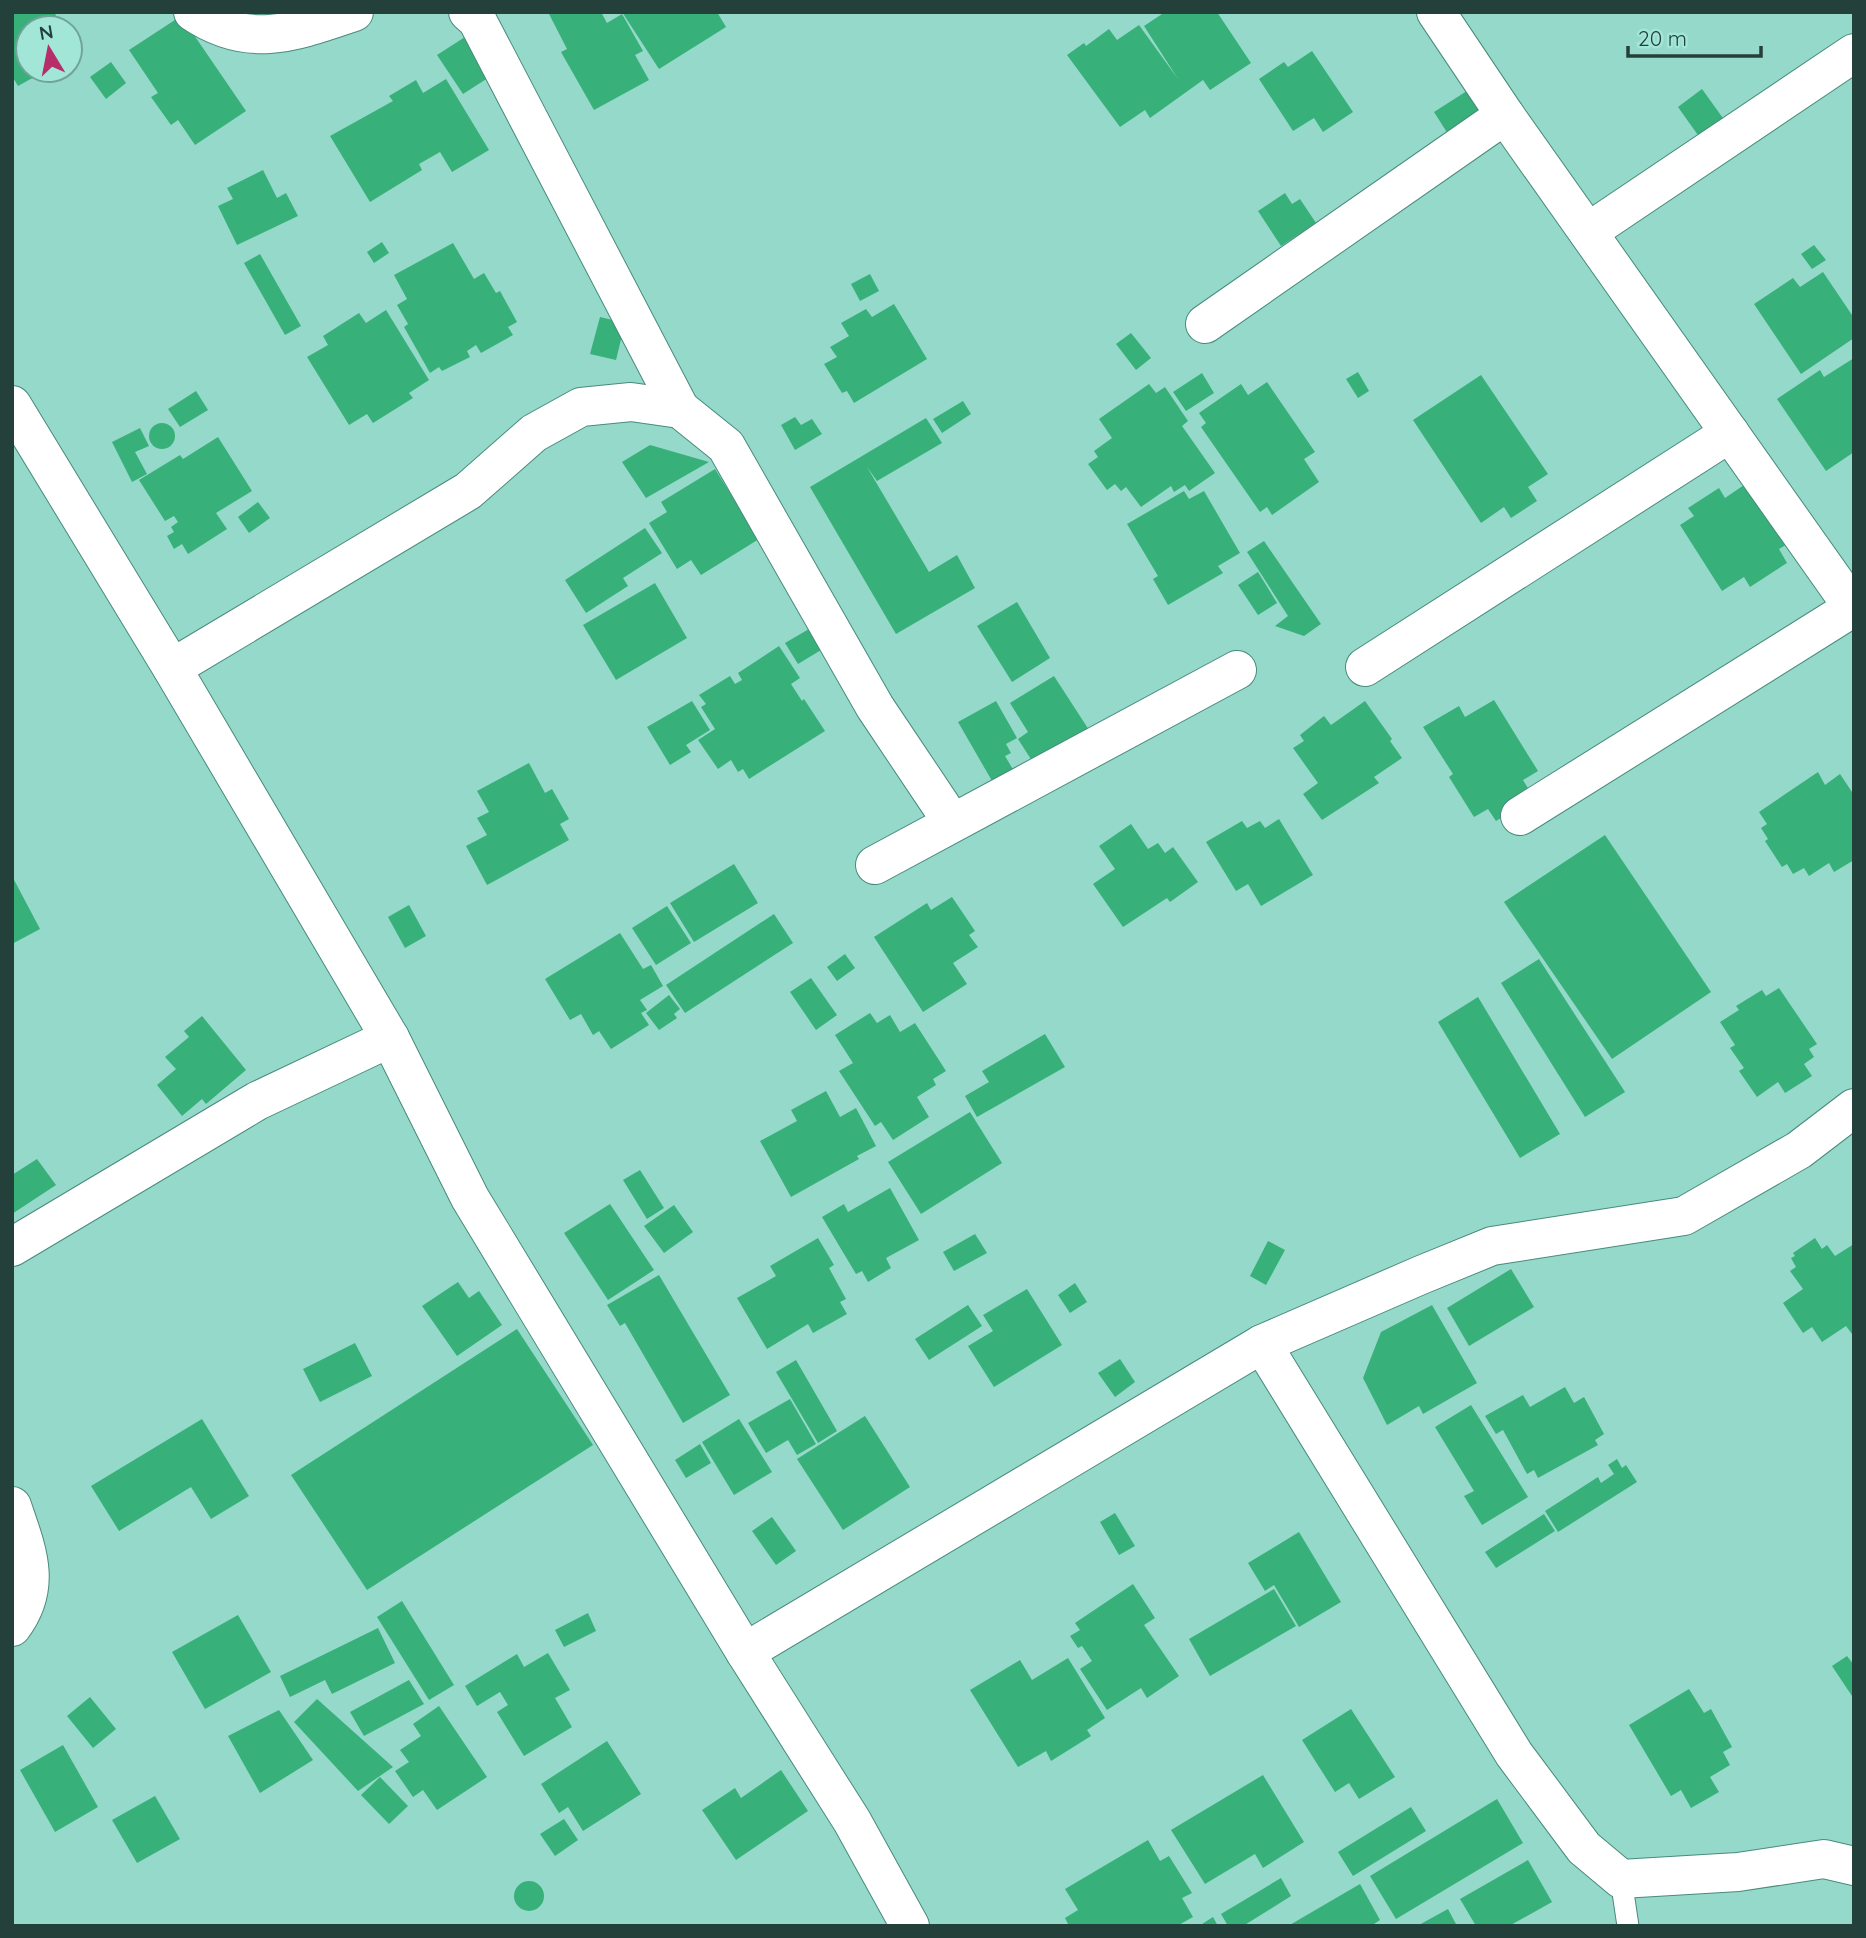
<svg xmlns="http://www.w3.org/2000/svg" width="1866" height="1938" font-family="Quicksand,sans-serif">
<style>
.building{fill:#38b079}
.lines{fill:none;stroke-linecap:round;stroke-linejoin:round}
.lane-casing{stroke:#488b7d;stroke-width:23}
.street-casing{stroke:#488b7d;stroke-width:40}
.lane{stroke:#fff;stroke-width:21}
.street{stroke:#fff;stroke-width:38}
</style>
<rect width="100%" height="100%" fill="#95d9ca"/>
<g class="building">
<path d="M 12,12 L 54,12 L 63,28 L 28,28 L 28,70 L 47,70 L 18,86 L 12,76 Z"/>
<path d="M 548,12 L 601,12 L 607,23 L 622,14 L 643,51 L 635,55 L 649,80 L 594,110 L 561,52 L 567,49 Z"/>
<path d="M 622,12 L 717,12 L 726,27 L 659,69 Z"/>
<path d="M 1165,12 L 1217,12 L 1251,63 L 1210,90 L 1203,80 L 1150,118 L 1145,110 L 1120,127 L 1067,55 L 1084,43 L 1086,46 L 1109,29 L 1117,40 L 1139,25 L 1178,79 L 1144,26 Z"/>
<path d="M 181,16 L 246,111 L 195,145 L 178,120 L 171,125 L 151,97 L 158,93 L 129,50 Z"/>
<path d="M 465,37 L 491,76 L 463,94 L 437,55 Z"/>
<path d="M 70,40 L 77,53 L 70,57 Z"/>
<path d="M 1312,51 L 1353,112 L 1323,132 L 1314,118 L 1293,131 L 1259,79 L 1284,62 L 1288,67 Z"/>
<path d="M 111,62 L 126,83 L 106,99 L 90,77 Z"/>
<path d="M 446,79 L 489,150 L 452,172 L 440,152 L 419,164 L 422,170 L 370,202 L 330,136 L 393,101 L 389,96 L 416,80 L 423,93 Z"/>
<path d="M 1470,89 L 1484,111 L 1448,134 L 1434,112 Z"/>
<path d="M 1702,89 L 1725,121 L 1700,138 L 1678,107 Z"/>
<path d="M 263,170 L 277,198 L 286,193 L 298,216 L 237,245 L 218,206 L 233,199 L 227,188 Z"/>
<path d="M 1285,193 L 1292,204 L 1300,199 L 1316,223 L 1281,246 L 1258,211 Z"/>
<path d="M 382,242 L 389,253 L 374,263 L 367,252 Z"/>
<path d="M 453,243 L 474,279 L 484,273 L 496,293 L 500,291 L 517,322 L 508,327 L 513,335 L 481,353 L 476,345 L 467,351 L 470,357 L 442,371 L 439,367 L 430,373 L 404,327 L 408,324 L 397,305 L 407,299 L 394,275 Z"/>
<path d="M 1814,245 L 1826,260 L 1812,269 L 1801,254 Z"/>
<path d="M 260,254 L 301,326 L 285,335 L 244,263 Z"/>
<path d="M 1823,272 L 1854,318 L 1854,338 L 1801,374 L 1754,304 L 1793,278 L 1800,287 Z"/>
<path d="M 870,274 L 879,291 L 860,301 L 851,284 Z"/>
<path d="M 894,304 L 927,359 L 854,403 L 847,391 L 842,393 L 824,364 L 837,357 L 830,347 L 849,336 L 841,323 L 866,309 L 872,317 Z"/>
<path d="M 386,310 L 429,380 L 409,393 L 413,398 L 373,423 L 367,414 L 349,425 L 307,357 L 328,345 L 323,336 L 359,313 L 366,323 Z"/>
<path d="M 600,317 L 625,323 L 616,360 L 590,354 Z"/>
<path d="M 1131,333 L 1151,358 L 1136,370 L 1116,344 Z"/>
<path d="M 1854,358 L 1854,452 L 1826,471 L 1777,399 L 1820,370 L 1824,377 Z"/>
<path d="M 1358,372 L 1369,391 L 1358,398 L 1346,379 Z"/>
<path d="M 1202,373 L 1214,393 L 1186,411 L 1173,392 Z"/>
<path d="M 1481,375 L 1548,474 L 1528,487 L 1537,501 L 1511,518 L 1504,507 L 1481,523 L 1413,420 Z"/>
<path d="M 1267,382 L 1315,452 L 1304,459 L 1319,482 L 1272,515 L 1267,507 L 1260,512 L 1201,427 L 1206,423 L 1199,413 L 1241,384 L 1248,395 Z"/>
<path d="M 1149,384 L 1156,393 L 1165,387 L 1188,421 L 1182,426 L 1215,473 L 1189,491 L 1185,485 L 1174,492 L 1171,486 L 1141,507 L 1126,487 L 1121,491 L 1115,484 L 1107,490 L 1088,464 L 1098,457 L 1094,451 L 1112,438 L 1099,419 Z"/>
<path d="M 196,391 L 208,410 L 180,427 L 168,409 Z"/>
<path d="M 963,401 L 971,414 L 942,433 L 933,419 Z"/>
<path d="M 795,417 L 801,425 L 812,419 L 822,434 L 795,450 L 781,425 Z"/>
<path d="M 926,418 L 942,443 L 877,481 L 867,467 L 929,572 L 957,555 L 975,588 L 896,634 L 810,487 Z"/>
<circle cx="162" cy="436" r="13"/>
<path d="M 140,428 L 149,446 L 135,452 L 147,474 L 132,482 L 112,442 Z"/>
<path d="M 218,437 L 252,491 L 216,513 L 227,529 L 188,554 L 182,544 L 174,549 L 167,536 L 174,532 L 171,527 L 178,522 L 174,516 L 165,521 L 139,480 L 180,455 L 183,459 Z"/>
<path d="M 650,445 L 709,462 L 646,498 L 622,462 Z"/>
<path d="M 715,469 L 759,539 L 701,575 L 691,560 L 677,569 L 649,523 L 667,512 L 661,502 Z"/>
<path d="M 1750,481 L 1789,543 L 1779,549 L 1787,563 L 1750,587 L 1744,577 L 1722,591 L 1680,525 L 1694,516 L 1688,508 L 1719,488 L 1725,498 Z"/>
<path d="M 1184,491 L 1189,499 L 1204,491 L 1240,553 L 1218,566 L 1223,573 L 1168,605 L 1153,579 L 1158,576 L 1127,524 Z"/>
<path d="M 258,502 L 270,518 L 249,533 L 238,517 Z"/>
<path d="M 645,528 L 662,553 L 623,578 L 628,586 L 586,613 L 565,580 Z"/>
<path d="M 1264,541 L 1321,624 L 1304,636 L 1275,626 L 1288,616 L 1247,552 Z"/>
<path d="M 1258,572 L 1277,603 L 1258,615 L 1238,585 Z"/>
<path d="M 655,583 L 687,638 L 616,680 L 583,625 Z"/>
<path d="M 1017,602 L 1050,658 L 1012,682 L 977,626 Z"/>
<path d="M 809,629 L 821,650 L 798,664 L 785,643 Z"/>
<path d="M 779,646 L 800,678 L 791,684 L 802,701 L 804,699 L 825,731 L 749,779 L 743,769 L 738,772 L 731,760 L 718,769 L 698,740 L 715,729 L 701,707 L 706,704 L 699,695 L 730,676 L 735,684 L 742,680 L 738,673 Z"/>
<path d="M 1054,676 L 1089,730 L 1034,764 L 1018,739 L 1028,732 L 1010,703 Z"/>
<path d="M 1494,700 L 1538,771 L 1523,780 L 1534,798 L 1496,821 L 1488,809 L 1474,817 L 1449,777 L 1453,774 L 1423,727 L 1459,706 L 1465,717 Z"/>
<path d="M 692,701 L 710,730 L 686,745 L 691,752 L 670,765 L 647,727 Z"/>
<path d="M 996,701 L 1017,738 L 1006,744 L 1011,753 L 1005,756 L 1020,781 L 999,793 L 958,722 Z"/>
<path d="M 1365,701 L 1392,739 L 1390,741 L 1402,758 L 1374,777 L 1379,783 L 1322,820 L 1303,794 L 1318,783 L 1293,748 L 1304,741 L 1300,735 L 1324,716 L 1331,725 Z"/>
<path d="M 529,763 L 545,793 L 552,789 L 569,819 L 560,824 L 569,840 L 487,885 L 466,846 L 487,835 L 477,818 L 489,812 L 477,791 Z"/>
<path d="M 1818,772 L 1825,785 L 1840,774 L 1854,795 L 1854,860 L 1834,872 L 1829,863 L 1809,876 L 1804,868 L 1793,874 L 1787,864 L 1782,867 L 1765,841 L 1768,839 L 1761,828 L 1767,824 L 1759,812 Z"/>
<path d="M 1279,819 L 1313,875 L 1261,906 L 1248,884 L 1236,891 L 1206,842 L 1242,821 L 1247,828 L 1260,821 L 1265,828 Z"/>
<path d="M 1131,824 L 1148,849 L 1158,843 L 1165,853 L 1173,847 L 1198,882 L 1170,902 L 1167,898 L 1123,927 L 1093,884 L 1115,869 L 1099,846 Z"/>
<path d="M 1605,835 L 1711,992 L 1612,1059 L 1504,902 Z"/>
<path d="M 734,864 L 758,903 L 694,942 L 670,903 Z"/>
<path d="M 12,876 L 40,929 L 12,944 Z"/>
<path d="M 952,897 L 975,931 L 969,935 L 978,947 L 953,963 L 967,984 L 923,1012 L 874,937 L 927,903 L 931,910 Z"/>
<path d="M 409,905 L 426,936 L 405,948 L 388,917 Z"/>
<path d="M 667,906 L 691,943 L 656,965 L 632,928 Z"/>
<path d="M 774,914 L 793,943 L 685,1013 L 666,985 Z"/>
<path d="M 620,933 L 643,969 L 651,965 L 663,986 L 640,1000 L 647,1010 L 641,1013 L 649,1025 L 611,1049 L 599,1031 L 593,1035 L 581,1014 L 570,1020 L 545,979 Z"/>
<path d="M 845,954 L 855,968 L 837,981 L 827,967 Z"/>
<path d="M 1539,959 L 1625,1092 L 1585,1117 L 1501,983 Z"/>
<path d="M 811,978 L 837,1015 L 816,1030 L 790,992 Z"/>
<path d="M 1779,988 L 1817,1044 L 1809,1049 L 1814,1057 L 1804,1064 L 1812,1076 L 1785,1093 L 1778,1082 L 1757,1097 L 1739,1071 L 1744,1068 L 1730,1048 L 1735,1045 L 1720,1022 L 1739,1010 L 1736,1006 L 1762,990 L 1766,996 Z"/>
<path d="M 669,995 L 680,1009 L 674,1014 L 677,1018 L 659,1030 L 646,1013 Z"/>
<path d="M 1478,997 L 1560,1134 L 1520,1158 L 1438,1022 Z"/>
<path d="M 870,1013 L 877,1023 L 890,1015 L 900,1032 L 915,1023 L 946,1071 L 933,1079 L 936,1085 L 917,1097 L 929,1117 L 893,1140 L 881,1122 L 875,1126 L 839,1071 L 853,1063 L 835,1035 Z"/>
<path d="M 202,1016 L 246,1070 L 206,1104 L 202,1099 L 182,1116 L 157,1085 L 176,1069 L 165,1057 L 189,1037 L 184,1031 Z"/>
<path d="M 1045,1034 L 1065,1067 L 977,1117 L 965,1096 L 989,1082 L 982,1071 Z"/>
<path d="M 826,1091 L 840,1117 L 856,1108 L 876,1146 L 857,1156 L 859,1159 L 791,1197 L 760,1141 L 797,1121 L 791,1110 Z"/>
<path d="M 970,1112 L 1002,1163 L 921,1214 L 888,1162 Z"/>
<path d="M 37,1159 L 56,1185 L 12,1214 L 12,1175 Z"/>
<path d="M 640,1170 L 664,1208 L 647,1219 L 623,1180 Z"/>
<path d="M 890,1188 L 919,1240 L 886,1258 L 891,1268 L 868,1282 L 862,1271 L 856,1274 L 822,1217 L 844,1204 L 848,1212 Z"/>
<path d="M 610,1204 L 654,1270 L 608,1300 L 564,1233 Z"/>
<path d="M 674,1205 L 693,1232 L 664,1253 L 644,1226 Z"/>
<path d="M 975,1234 L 987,1253 L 954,1271 L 943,1252 Z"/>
<path d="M 818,1238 L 834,1265 L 829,1268 L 846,1299 L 840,1302 L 847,1314 L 813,1333 L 808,1324 L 767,1349 L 737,1298 L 776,1276 L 770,1266 Z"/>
<path d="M 1815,1238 L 1822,1249 L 1827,1245 L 1835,1256 L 1854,1244 L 1854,1333 L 1852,1334 L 1846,1326 L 1822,1342 L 1812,1327 L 1803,1333 L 1783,1303 L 1803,1289 L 1790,1271 L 1796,1267 L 1791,1258 L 1795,1256 L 1793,1253 Z"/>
<path d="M 1268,1241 L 1285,1250 L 1266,1285 L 1250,1276 Z"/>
<path d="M 1511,1269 L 1534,1307 L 1469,1346 L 1447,1308 Z"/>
<path d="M 659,1275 L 730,1395 L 683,1423 L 625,1323 L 620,1326 L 607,1305 Z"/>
<path d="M 458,1282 L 469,1298 L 479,1291 L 502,1325 L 457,1356 L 422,1306 Z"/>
<path d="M 1075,1283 L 1087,1302 L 1070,1313 L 1058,1295 Z"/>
<path d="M 1027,1289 L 1062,1345 L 994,1387 L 968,1346 L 993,1331 L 983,1315 Z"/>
<path d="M 968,1305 L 982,1326 L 929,1360 L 915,1339 Z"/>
<path d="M 1432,1305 L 1477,1383 L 1423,1414 L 1419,1406 L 1387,1425 L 1363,1378 L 1381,1332 Z"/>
<path d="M 517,1329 L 593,1445 L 367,1590 L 291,1475 Z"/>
<path d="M 355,1343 L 372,1376 L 320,1402 L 303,1369 Z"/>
<path d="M 1120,1359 L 1135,1382 L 1115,1397 L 1098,1373 Z"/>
<path d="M 796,1360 L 837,1431 L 818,1443 L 776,1372 Z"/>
<path d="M 1565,1387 L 1574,1403 L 1584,1397 L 1604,1434 L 1595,1440 L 1598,1445 L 1538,1478 L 1534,1470 L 1527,1474 L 1503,1430 L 1496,1434 L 1485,1416 L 1523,1395 L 1530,1407 Z"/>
<path d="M 790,1399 L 816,1444 L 797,1455 L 788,1440 L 766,1453 L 748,1423 Z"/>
<path d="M 1471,1405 L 1528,1497 L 1482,1525 L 1464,1496 L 1474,1491 L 1435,1427 Z"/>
<path d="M 865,1416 L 910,1487 L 843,1530 L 797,1459 Z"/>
<path d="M 202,1419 L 249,1496 L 211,1519 L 191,1487 L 119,1531 L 91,1486 Z"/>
<path d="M 739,1419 L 772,1472 L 734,1495 L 702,1442 Z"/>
<path d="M 700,1444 L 711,1463 L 686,1478 L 675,1460 Z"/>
<path d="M 1617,1459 L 1622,1468 L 1626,1465 L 1637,1482 L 1558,1532 L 1545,1511 L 1598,1477 L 1601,1483 L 1614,1474 L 1608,1465 Z"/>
<path d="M 1115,1513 L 1135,1546 L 1119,1555 L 1100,1522 Z"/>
<path d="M 1544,1514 L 1555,1531 L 1496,1568 L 1485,1552 Z"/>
<path d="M 772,1517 L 796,1551 L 776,1565 L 752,1531 Z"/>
<path d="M 1299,1532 L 1341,1602 L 1299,1627 L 1274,1585 L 1265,1591 L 1248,1563 Z"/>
<path d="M 1133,1584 L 1155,1618 L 1144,1625 L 1179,1676 L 1147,1698 L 1141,1688 L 1107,1710 L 1080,1669 L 1092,1661 L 1082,1646 L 1078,1648 L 1070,1636 L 1080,1630 L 1075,1623 Z"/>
<path d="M 1274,1589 L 1296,1626 L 1210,1676 L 1189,1639 Z"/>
<path d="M 402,1601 L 454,1685 L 429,1700 L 377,1617 Z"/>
<path d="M 588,1613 L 596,1631 L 564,1647 L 555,1630 Z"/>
<path d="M 238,1615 L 271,1672 L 205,1709 L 172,1652 Z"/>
<path d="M 378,1628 L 395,1663 L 332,1694 L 325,1680 L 290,1697 L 280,1676 Z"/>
<path d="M 548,1653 L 570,1690 L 555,1698 L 572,1727 L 524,1756 L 497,1712 L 508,1705 L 500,1692 L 477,1706 L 465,1686 L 517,1654 L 524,1667 Z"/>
<path d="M 1847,1656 L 1854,1665 L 1854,1699 L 1832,1666 Z"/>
<path d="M 1068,1658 L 1105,1718 L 1087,1730 L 1091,1736 L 1051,1761 L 1046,1751 L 1018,1767 L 970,1690 L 1020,1660 L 1032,1680 Z"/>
<path d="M 409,1680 L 424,1704 L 364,1736 L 350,1712 Z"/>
<path d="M 1689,1689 L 1704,1713 L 1711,1709 L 1732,1747 L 1723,1752 L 1730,1765 L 1710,1777 L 1719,1792 L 1691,1808 L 1681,1790 L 1671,1796 L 1629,1725 Z"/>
<path d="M 90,1697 L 116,1729 L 93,1748 L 67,1716 Z"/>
<path d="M 317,1699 L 393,1767 L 358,1791 L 294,1722 Z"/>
<path d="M 439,1706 L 487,1777 L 437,1810 L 423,1790 L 413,1797 L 395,1771 L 409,1762 L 400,1750 L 421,1736 L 413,1724 Z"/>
<path d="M 1351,1709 L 1395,1777 L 1359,1799 L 1349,1783 L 1335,1792 L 1302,1740 Z"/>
<path d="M 279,1710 L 313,1760 L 260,1793 L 228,1736 Z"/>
<path d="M 607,1741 L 641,1794 L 583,1831 L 568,1807 L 559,1813 L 541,1784 Z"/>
<path d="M 63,1745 L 98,1807 L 55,1832 L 20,1770 Z"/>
<path d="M 781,1770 L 808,1811 L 736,1860 L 702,1810 L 735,1788 L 741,1798 Z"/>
<path d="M 1263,1775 L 1304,1842 L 1263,1868 L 1255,1854 L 1205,1884 L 1171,1830 Z"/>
<path d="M 380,1777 L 408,1806 L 389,1824 L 361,1795 Z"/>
<path d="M 155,1796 L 180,1839 L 137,1863 L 112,1820 Z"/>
<path d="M 1497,1799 L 1523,1843 L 1396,1919 L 1370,1876 Z"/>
<path d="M 1411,1807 L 1426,1831 L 1353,1876 L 1338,1852 Z"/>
<path d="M 564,1819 L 578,1840 L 555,1856 L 540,1834 Z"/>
<path d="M 1148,1840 L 1160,1861 L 1169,1856 L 1192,1893 L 1182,1898 L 1193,1917 L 1177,1926 L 1069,1926 L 1065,1918 L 1078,1910 L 1065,1889 Z"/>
<path d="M 1528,1860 L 1552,1902 L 1509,1926 L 1476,1926 L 1460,1899 Z"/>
<path d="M 1281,1878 L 1291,1896 L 1243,1926 L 1228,1926 L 1221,1914 Z"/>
<circle cx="529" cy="1896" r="15"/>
<path d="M 1360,1884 L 1380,1920 L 1371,1926 L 1288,1926 Z"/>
<path d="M 1448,1909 L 1457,1926 L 1417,1926 Z"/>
<path d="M 1213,1917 L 1218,1926 L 1199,1926 Z"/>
</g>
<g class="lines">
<defs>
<path id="lane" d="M 1621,1879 L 1628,1926"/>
<g id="street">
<path d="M 193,12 C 249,50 295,32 354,12"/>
<path d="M 468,12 L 477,20 L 680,409"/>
<path d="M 1436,12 L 1505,115 L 1854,609"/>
<path d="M 1588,232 L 1854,53"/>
<path d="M 1205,324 L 1505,115"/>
<path d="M 12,405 L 172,668 L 390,1038 L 470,1198 L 745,1652 L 852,1821 L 910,1926"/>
<path d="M 1365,667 L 1730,433"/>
<path d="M 172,668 L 468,491 L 534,433 L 581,407 L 631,402 L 680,409 L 726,446 L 875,707 L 952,822"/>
<path d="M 1520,816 L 1854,607"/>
<path d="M 875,865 L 1237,670"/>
<path d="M 12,1247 L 257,1101 L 390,1038"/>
<path d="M 1262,1344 L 1514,1754 L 1584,1848 L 1621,1879 L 1738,1872 L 1824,1859 L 1854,1866"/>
<path d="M 12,1506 C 27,1550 43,1586 12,1627"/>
<path d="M 745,1652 L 1262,1344 L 1421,1275 L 1492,1246 L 1684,1216 L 1799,1150 L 1854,1108"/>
</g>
</defs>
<use href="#lane" class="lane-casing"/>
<use href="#street" class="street-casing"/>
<use href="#lane" class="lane"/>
<use href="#street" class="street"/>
</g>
<rect width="1866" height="1938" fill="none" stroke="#24403a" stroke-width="28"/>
<g transform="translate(49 49) rotate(350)"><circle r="33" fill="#a2e6d7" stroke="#70a498" stroke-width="2"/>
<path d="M0-5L12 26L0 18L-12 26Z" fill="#b72d69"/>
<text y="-10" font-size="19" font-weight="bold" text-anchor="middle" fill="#24403a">N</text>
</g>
<path d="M1628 46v10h133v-10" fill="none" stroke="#24403a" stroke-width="3.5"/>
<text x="1638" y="46" font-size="21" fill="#24403a" stroke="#a2e6d7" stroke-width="5" paint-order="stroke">20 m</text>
</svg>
